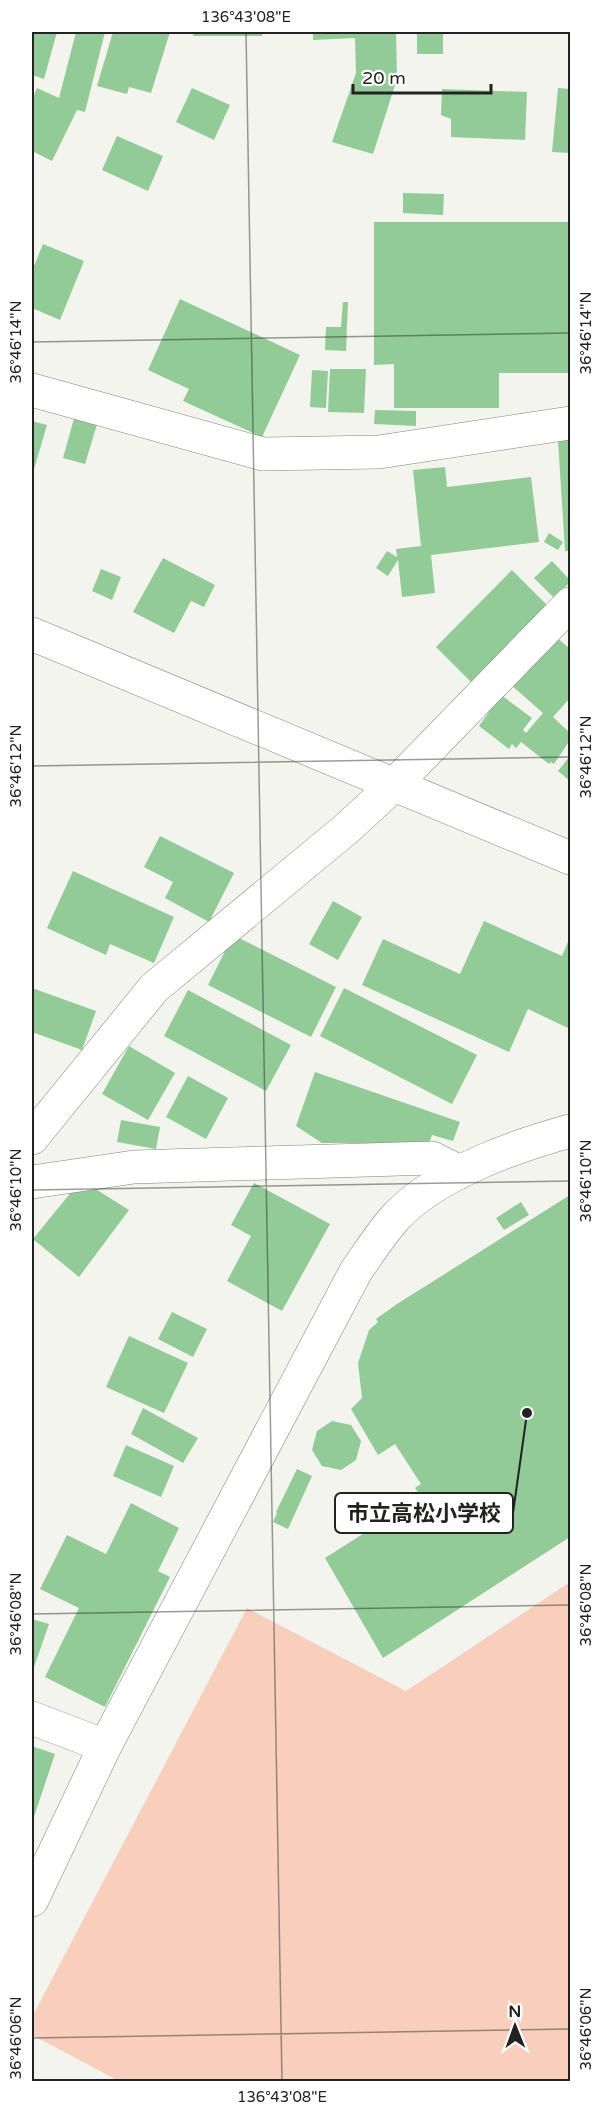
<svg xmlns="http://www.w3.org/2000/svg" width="602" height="2113" font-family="'Varela Round','Noto Sans JP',sans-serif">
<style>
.green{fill:#f8cfbd}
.building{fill:#92cb97}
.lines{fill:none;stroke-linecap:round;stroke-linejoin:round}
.minor-casing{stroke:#83847e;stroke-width:34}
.minor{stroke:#fff;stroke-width:33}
.ticks{fill:none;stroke:#222320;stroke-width:1.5;stroke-opacity:0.45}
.leader{fill:none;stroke:#222320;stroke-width:2}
.callout-dot{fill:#222320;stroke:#fff;stroke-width:2}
.callout{fill:#fff;stroke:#222320;stroke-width:2}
.callout-label{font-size:22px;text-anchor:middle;font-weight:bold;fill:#222320}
.neatline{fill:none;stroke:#222320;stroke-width:2}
.ticks-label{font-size:15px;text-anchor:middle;fill:#222320}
</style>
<rect width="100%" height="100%" fill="#f3f4ed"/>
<path class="green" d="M 570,1582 L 570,2081 L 119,2081 L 32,2035 L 32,2017 L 247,1608 L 406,1691 Z"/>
<g class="building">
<path d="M 32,32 L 57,32 L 44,79 L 32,75 Z"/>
<path d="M 76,32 L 105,32 L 85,112 L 77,110 L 52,161 L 32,151 L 32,100 L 37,88 L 59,98 Z"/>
<path d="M 113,32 L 170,32 L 151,93 L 129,87 L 127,94 L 97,86 Z"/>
<rect x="193" y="32" width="69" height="4"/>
<path d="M 313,32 L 396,32 L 397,79 L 373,154 L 332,142 L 356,73 L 355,38 L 313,40 Z"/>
<rect x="417" y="32" width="26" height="22"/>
<path d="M 192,88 L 230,105 L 214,140 L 176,122 Z"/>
<path d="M 558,88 L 570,89 L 570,153 L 552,152 Z"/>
<path d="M 442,89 L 527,92 L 525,140 L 451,137 L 451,119 L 441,115 Z"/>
<path d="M 117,136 L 163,156 L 148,191 L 102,170 Z"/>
<path d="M 403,193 L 444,194 L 443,215 L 403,213 Z"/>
<path d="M 374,222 L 570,222 L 570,373 L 499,373 L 499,408 L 394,408 L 394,364 L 374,365 Z"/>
<path d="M 43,244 L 84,261 L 60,320 L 32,308 L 32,271 Z"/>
<path d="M 180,299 L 300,355 L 262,437 L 183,401 L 189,389 L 148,370 Z"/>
<path d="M 343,302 L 348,302 L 346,351 L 325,350 L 326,327 L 341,327 Z"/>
<path d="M 330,369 L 366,369 L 364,413 L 328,412 Z"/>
<path d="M 312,370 L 328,371 L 326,408 L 310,407 Z"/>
<path d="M 375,410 L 416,411 L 416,426 L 374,424 Z"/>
<path d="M 75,415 L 98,421 L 85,464 L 63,458 Z"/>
<path d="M 32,421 L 47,425 L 32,476 Z"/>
<path d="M 570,439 L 570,551 L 565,551 L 558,440 Z"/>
<path d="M 445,467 L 447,487 L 531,477 L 539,542 L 431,555 L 435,593 L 402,597 L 398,560 L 388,576 L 376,568 L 387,551 L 397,557 L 396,549 L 421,546 L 413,470 Z"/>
<path d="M 549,533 L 563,542 L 558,550 L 544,542 Z"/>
<path d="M 163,558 L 215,585 L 204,607 L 191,601 L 174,633 L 133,612 Z"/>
<path d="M 552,561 L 570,580 L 570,582 L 554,598 L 534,578 Z"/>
<path d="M 101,569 L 121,577 L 112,600 L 92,591 Z"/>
<path d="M 512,570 L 552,610 L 476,687 L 436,647 Z"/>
<path d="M 554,635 L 570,649 L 570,698 L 553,717 L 570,733 L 570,740 L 554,764 L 551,762 L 549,764 L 521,742 L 516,748 L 512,744 L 509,749 L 479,726 L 501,695 L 532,718 L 523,730 L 526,733 L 543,713 L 510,684 Z"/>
<path d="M 570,756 L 570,781 L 558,771 Z"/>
<path d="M 160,836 L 234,873 L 209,922 L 165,898 L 173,882 L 144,867 Z"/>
<path d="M 73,871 L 174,917 L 154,963 L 110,944 L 106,955 L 47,928 Z"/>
<path d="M 333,901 L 362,917 L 338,960 L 309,944 Z"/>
<path d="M 484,921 L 562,956 L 570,937 L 570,1029 L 528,1009 L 509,1052 L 362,985 L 383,939 L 460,974 Z"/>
<path d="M 233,935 L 336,987 L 311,1037 L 208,985 Z"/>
<path d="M 32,988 L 96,1011 L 82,1050 L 32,1032 Z"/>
<path d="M 344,988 L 477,1055 L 452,1104 L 320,1036 Z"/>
<path d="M 188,990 L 291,1045 L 266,1091 L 164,1036 Z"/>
<path d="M 129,1046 L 175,1073 L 148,1120 L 102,1094 Z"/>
<path d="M 315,1072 L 460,1122 L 453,1141 L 432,1135 L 429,1143 L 322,1143 L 296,1126 Z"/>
<path d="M 188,1076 L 228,1098 L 206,1139 L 166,1117 Z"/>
<path d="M 121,1120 L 160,1127 L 156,1149 L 117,1142 Z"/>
<path d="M 81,1180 L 129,1210 L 79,1277 L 33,1239 Z"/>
<path d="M 254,1183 L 330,1224 L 282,1311 L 227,1281 L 251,1236 L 231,1225 Z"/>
<path d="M 570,1195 L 570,1537 L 383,1658 L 325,1558 L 421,1497 L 415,1488 L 421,1484 L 395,1444 L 378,1455 L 351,1409 L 362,1398 L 358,1363 L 369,1330 L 378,1322 L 376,1319 L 397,1304 Z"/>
<path d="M 521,1202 L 529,1215 L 504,1230 L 496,1218 Z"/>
<path d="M 172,1312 L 207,1329 L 193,1357 L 158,1339 Z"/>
<path d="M 129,1336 L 188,1363 L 164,1413 L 106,1387 Z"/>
<path d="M 143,1408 L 198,1438 L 183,1463 L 131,1434 Z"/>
<path d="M 332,1421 L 351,1425 L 361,1441 L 356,1460 L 341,1470 L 322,1466 L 312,1450 L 317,1431 Z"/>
<path d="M 126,1445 L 174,1466 L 161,1497 L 113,1476 Z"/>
<path d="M 297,1469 L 312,1476 L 288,1529 L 273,1522 L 277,1513 L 276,1512 Z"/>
<path d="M 131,1503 L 179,1528 L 158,1571 L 170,1577 L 105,1707 L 45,1677 L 79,1608 L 40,1589 L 67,1535 L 106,1554 Z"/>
<path d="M 32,1619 L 49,1624 L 32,1673 Z"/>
<path d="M 32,1746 L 55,1754 L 32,1823 Z"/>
</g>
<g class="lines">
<defs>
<g id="minor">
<path d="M 32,390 L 263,454 L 379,452 L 570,423"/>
<path d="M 32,634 L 570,858"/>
<path d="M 32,1138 L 154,988 L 345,830 L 394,785 L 570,604"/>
<path d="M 32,1182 L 134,1167 L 432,1158 L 460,1172"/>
<path d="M 32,1718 L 105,1746"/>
<path d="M 32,1900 L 105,1746 L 356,1271 C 368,1254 380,1235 394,1219 C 433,1175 515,1146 570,1131"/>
</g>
</defs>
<use href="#minor" class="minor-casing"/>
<use href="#minor" class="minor"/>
</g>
<path class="ticks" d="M 246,32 L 282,2082M 32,342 L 570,333M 32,766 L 570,757M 32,1190 L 570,1181M 32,1614 L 570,1605M 32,2038 L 570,2029"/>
<path class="leader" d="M527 1413L513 1513"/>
<circle class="callout-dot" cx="527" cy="1413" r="6"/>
<rect class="callout" x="335" y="1493" width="178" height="40" rx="6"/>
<g class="callout-label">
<text x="424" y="1521">市立高松小学校</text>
</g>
<rect width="602" height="2113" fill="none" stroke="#ffffff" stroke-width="66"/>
<g transform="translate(515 2026) rotate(359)" stroke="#ffffff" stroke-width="4.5" paint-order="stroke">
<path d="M0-4.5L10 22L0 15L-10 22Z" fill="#222320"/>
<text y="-9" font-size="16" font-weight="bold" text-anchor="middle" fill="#222320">N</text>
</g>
<path d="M353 84v9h138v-9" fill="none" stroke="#222320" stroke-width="3"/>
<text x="362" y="84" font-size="18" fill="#222320" stroke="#ffffff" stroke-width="4.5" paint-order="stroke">20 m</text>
<rect x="33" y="33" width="536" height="2047" class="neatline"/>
<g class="ticks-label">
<text x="246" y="22">136°43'08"E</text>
<text transform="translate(586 333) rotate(-90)" y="5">36°46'14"N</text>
<text transform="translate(16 342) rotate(-90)" y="5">36°46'14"N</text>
<text transform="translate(586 757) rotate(-90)" y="5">36°46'12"N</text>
<text transform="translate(16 766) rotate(-90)" y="5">36°46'12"N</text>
<text transform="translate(586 1181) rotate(-90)" y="5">36°46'10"N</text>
<text transform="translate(16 1190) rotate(-90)" y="5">36°46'10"N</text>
<text transform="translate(586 1605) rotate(-90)" y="5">36°46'08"N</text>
<text transform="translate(16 1614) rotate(-90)" y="5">36°46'08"N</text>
<text transform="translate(586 2029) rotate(-90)" y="5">36°46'06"N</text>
<text transform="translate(16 2038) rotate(-90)" y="5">36°46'06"N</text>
<text x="282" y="2102">136°43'08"E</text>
</g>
</svg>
